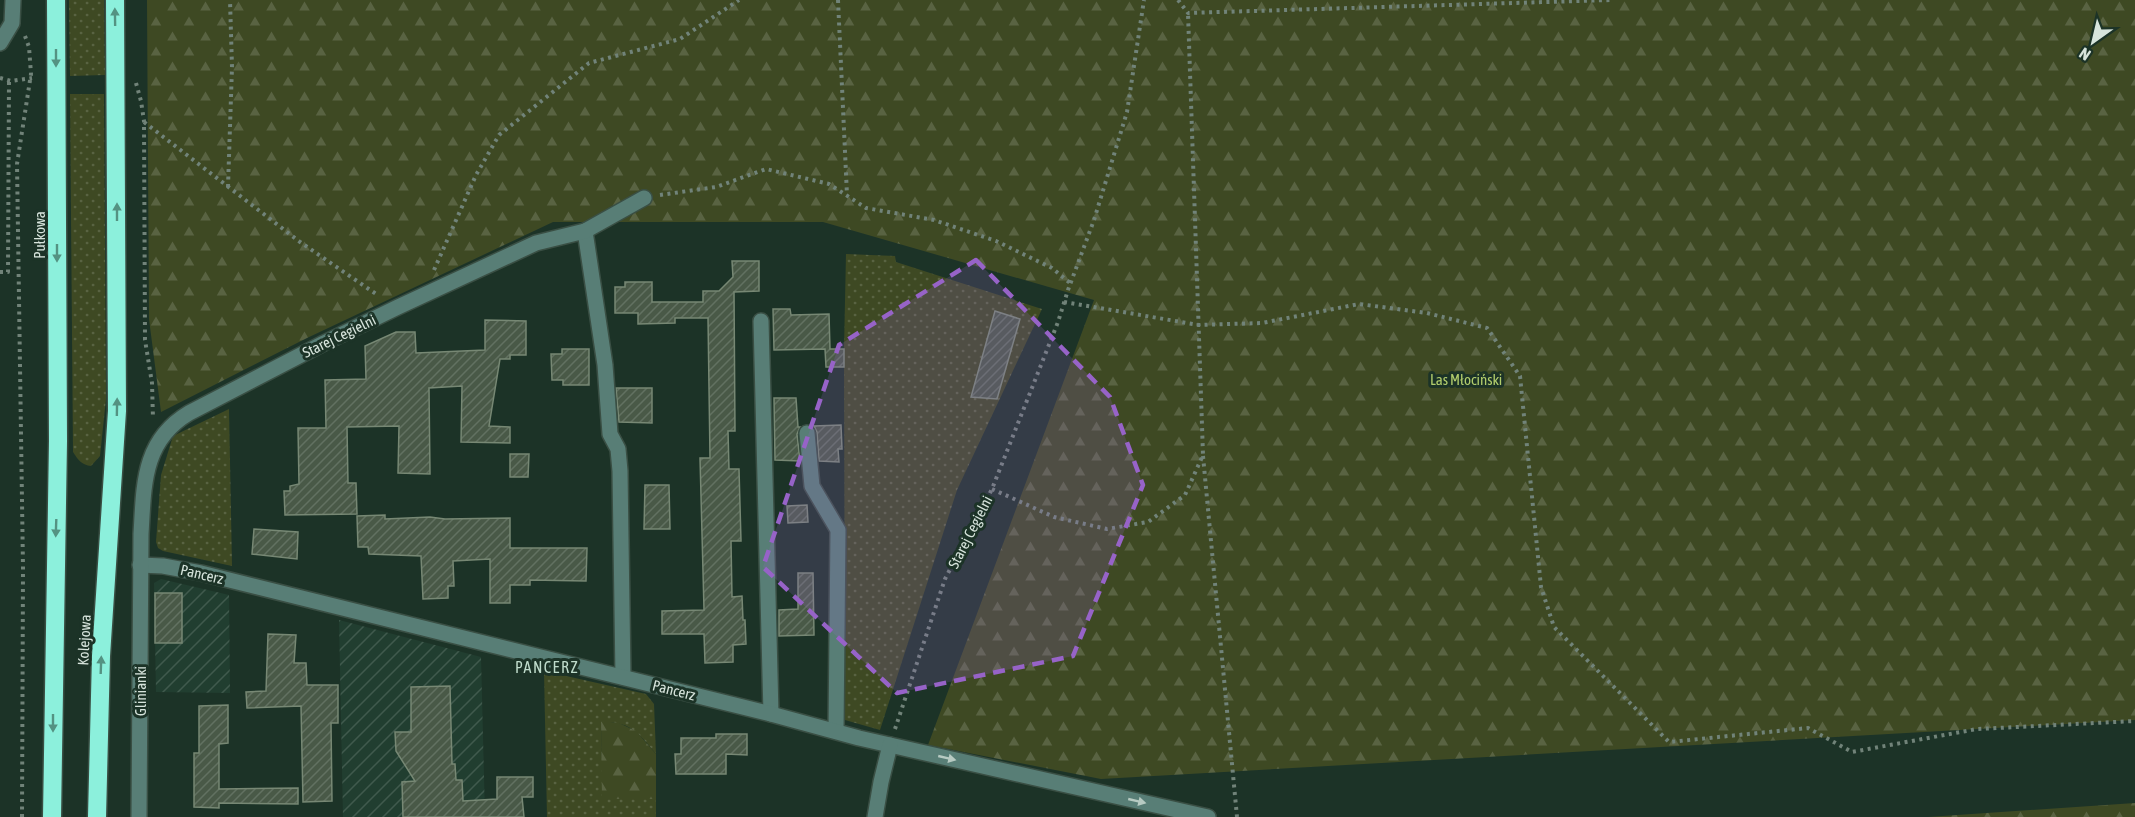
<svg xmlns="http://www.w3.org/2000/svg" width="2135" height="817" font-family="'Asap Condensed',sans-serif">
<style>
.industrial{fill:url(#industrial-furrows)}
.grass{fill:url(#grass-dots)}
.forest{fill:url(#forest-firs)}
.building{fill:url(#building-hatch);stroke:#778874;stroke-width:1.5}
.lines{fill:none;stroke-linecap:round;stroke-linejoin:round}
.minor-casing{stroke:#3a4f44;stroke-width:18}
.highway-casing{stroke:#3a4f44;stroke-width:21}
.path{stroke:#718379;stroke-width:4;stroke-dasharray:3 4.5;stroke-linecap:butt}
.minor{stroke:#587e76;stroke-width:15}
.highway{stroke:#8cf0dc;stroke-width:18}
.oneway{fill:#549282}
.oneway2{fill:#b7cac2}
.marked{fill:#9763c8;fill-opacity:0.2;stroke:#9763c8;stroke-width:4.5;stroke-dasharray:12 8;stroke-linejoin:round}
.labels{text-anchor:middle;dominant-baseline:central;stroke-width:6;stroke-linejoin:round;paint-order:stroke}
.street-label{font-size:15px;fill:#d7e4dc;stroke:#1c3327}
.park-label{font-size:15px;fill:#b2cd6c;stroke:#1c3327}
.neighbourhood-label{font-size:16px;letter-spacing:1.5px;fill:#bfdbcb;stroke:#1c3327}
</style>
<defs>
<pattern id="industrial-furrows" width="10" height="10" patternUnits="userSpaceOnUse" patternTransform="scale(1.5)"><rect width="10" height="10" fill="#213e30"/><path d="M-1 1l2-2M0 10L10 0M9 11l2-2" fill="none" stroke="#405a4d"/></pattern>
<pattern id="grass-dots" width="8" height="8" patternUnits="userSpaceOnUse" patternTransform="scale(1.5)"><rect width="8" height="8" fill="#3e4923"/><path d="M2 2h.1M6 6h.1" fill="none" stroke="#596342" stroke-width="1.8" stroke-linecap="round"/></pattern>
<pattern id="forest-firs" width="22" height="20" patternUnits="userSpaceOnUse" patternTransform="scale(1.5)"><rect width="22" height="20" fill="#3e4923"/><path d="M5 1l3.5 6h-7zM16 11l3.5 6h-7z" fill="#596342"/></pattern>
<pattern id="building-hatch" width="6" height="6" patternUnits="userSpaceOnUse" patternTransform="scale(1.5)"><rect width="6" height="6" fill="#495947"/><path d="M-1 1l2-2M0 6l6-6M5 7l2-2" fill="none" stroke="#627161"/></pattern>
</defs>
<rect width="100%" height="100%" fill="#1c3327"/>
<g class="industrial">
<path d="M 161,579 L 229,595 L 230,693 L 156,692 L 154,583 Z"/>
<path d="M 339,620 L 481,657 L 485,817 L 343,817 Z"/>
</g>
<g class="grass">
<path d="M 69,0 L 104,0 L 105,75 L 70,76 Z"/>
<path d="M 70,94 L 104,94 L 106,399 L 100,456 L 91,466 C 82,465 78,460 73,452 Z"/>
<path d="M 846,254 L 895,256 L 896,262 L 1042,309 L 957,490 L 880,730 L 845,720 L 844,349 Z"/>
<path d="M 229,409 L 232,566 L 163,551 L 158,548 L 156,542 L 161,475 L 173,436 Z"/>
<path d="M 544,671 L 646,694 L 654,704 L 656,754 C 639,733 630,721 601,722 L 603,799 L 656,799 L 656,817 L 547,817 Z"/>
</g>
<g class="forest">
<path d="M 147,0 L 2135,0 L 2135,720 L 1101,779 L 928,745 L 1094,300 L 823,222 L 553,222 L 307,338 L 161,412 L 149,319 Z"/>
<path d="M 601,721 L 619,723 L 636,731 L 656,754 L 656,799 L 602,799 Z"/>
<path d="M 2135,803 L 2135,817 L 1928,817 Z"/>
</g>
<g class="building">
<path d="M 732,261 L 759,261 L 759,291 L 734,292 L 735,431 L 728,431 L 729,469 L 739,469 L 741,541 L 731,541 L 732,597 L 742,596 L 743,620 L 745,620 L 746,644 L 733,645 L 733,662 L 705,663 L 704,634 L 662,634 L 662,611 L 704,610 L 700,458 L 710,458 L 708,318 L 675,318 L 675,323 L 638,324 L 638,313 L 615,313 L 615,287 L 625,287 L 625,282 L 652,282 L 652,302 L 703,302 L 703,291 L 719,291 L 733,277 Z"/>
<path d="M 773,309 L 790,309 L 791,315 L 829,314 L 830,349 L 844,349 L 844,367 L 826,367 L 825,349 L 774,350 Z"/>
<path d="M 995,311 L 1020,319 L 997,399 L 971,397 Z"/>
<path d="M 485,320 L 526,321 L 526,355 L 510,355 L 510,359 L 500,359 L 489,426 L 510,427 L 510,443 L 461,442 L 462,386 L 429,388 L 430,474 L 398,473 L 399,426 L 347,427 L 348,483 L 356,483 L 357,514 L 285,515 L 284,491 L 290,491 L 290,486 L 299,484 L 298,428 L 326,428 L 325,380 L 366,379 L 365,346 L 396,332 L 415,332 L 416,353 L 485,350 Z"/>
<path d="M 562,349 L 589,349 L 589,385 L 563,385 L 563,380 L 552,380 L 551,354 L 562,354 Z"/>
<path d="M 616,388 L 652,388 L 652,423 L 619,422 Z"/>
<path d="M 774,398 L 796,398 L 798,427 L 800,427 L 797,434 L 800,461 L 775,460 Z"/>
<path d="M 841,425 L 842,449 L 838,449 L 839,462 L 819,461 L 817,432 L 814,426 Z"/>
<path d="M 510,454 L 529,454 L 528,477 L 510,477 Z"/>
<path d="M 645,485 L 669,485 L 670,529 L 644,529 Z"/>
<path d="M 807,505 L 808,522 L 788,523 L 787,506 Z"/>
<path d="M 385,515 L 385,519 L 430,517 L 445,519 L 510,518 L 510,548 L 587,548 L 586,581 L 530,580 L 530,585 L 510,585 L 510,603 L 490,603 L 490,559 L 453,561 L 454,586 L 448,586 L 448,598 L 423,599 L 421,556 L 369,554 L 368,547 L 358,547 L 357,516 Z"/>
<path d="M 254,529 L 298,532 L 297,559 L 252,554 Z"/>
<path d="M 798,573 L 813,573 L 814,635 L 779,636 L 779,610 L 798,609 Z"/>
<rect x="155" y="593" width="27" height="50"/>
<path d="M 268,634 L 296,635 L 294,663 L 306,663 L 307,685 L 338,685 L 338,723 L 331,723 L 332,801 L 303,802 L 301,706 L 247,708 L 246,692 L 266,691 Z"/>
<path d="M 450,686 L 452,764 L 455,764 L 456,780 L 462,780 L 463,801 L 497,799 L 497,777 L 533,777 L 533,797 L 522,797 L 524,817 L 403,817 L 402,782 L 415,781 L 396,751 L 395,732 L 411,732 L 411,687 Z"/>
<path d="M 228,705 L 228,743 L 219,744 L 219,789 L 298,788 L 298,804 L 219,803 L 219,808 L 194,807 L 194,753 L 199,753 L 199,706 Z"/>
<path d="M 716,734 L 747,734 L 747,755 L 726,754 L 726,774 L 676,774 L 675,754 L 681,754 L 681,738 L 716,738 Z"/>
</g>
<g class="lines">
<defs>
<g id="minor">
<path d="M 0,43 L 12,23 L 13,0"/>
<path d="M 585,231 L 605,365 L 610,434 L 618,449 L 620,471 L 623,677"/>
<path d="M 761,321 L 771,714"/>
<path d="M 807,433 L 812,486 L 838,530 L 836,731"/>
<path d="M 140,565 L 163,566 L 201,573 L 771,714 L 859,738 L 1208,817"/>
<path d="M 139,817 L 141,534 C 144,486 142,441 189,413 L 324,343 L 398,307 L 536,243 L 585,231 L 644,198"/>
<path d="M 875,817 L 881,782 L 890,745"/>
</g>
<g id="highway">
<path d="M 52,817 L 58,441 L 56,0"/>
<path d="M 97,817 L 101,656 L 117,411 L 115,0"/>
</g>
</defs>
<use href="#minor" class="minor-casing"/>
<use href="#highway" class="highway-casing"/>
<g class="path">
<path d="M 838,0 L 847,195"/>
<path d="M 1178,0 L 1188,13 L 1611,0"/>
<path d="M 0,78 L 11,81 L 32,78"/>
<path d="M 136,83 L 141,101 L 144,121 L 145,340 L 152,383 L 153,419"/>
<path d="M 144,122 L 300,242 L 379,296"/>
<path d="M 228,187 L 232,67 L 230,0"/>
<path d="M 660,195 L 716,187 L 766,169 L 829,184 L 866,208 L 934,220 L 996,241 L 1052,268 L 1070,283"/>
<path d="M 434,270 L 476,175 L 499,135 L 589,63 L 680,39 L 739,0"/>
<path d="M 0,272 L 8,272 L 9,80"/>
<path d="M 1064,302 L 1199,325 L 1262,323 L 1359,304 L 1427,313 L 1487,328 L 1520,376 L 1541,587 L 1554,627 L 1669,742 L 1808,728 L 1852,752 L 1977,729 L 2135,721"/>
<path d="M 1203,456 L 1237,817"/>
<path d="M 992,489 L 1054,517 L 1107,529 L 1148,522 L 1185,495 L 1203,455 L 1188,13"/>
<path d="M 895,729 L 945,579 L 992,489 L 1058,322 L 1068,290 L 1094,220 L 1127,112 L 1144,0"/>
<path d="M 22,817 L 23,568 L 17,164 L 31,74 L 29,47 L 25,36"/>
</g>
<use href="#minor" class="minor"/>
<use href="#highway" class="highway"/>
</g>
<defs><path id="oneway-solid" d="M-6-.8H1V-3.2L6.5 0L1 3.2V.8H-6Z" transform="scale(1.5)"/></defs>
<g class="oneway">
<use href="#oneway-solid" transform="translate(115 17) rotate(-91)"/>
<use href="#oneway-solid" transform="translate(56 58) rotate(90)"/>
<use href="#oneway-solid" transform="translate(117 212) rotate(-90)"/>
<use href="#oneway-solid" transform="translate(57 253) rotate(90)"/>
<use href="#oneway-solid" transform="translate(117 407) rotate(-89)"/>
<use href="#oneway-solid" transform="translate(56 528) rotate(92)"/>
<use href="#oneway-solid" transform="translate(101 665) rotate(-88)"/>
<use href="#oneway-solid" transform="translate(53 723) rotate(90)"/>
</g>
<g class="oneway2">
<use href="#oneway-solid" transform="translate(947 758) rotate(13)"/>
<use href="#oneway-solid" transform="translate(1137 801) rotate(13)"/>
</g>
<path class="marked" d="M 976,260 L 1110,397 L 1143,485 L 1073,656 L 897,693 L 763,567 L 839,345 Z"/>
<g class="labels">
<g class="street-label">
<text transform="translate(39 235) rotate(-90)">Pułkowa</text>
<text transform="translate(339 336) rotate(-26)">Starej Cegielni</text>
<text transform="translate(970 532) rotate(-63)">Starej Cegielni</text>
<text transform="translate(202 574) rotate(13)">Pancerz</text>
<text transform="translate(84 640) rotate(-87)">Kolejowa</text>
<text transform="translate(674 690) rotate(14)">Pancerz</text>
<text transform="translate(140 691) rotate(-90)">Glinianki</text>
</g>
<g class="park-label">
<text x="1466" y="379">Las Młociński</text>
</g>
<g class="neighbourhood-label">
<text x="547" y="667">PANCERZ</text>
</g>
</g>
<g transform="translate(2093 42) rotate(214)" stroke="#1c3327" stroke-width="4.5" paint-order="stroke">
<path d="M0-4.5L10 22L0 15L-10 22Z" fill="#d7e4dc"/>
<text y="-9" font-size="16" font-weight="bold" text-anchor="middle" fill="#d7e4dc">N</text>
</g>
</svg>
